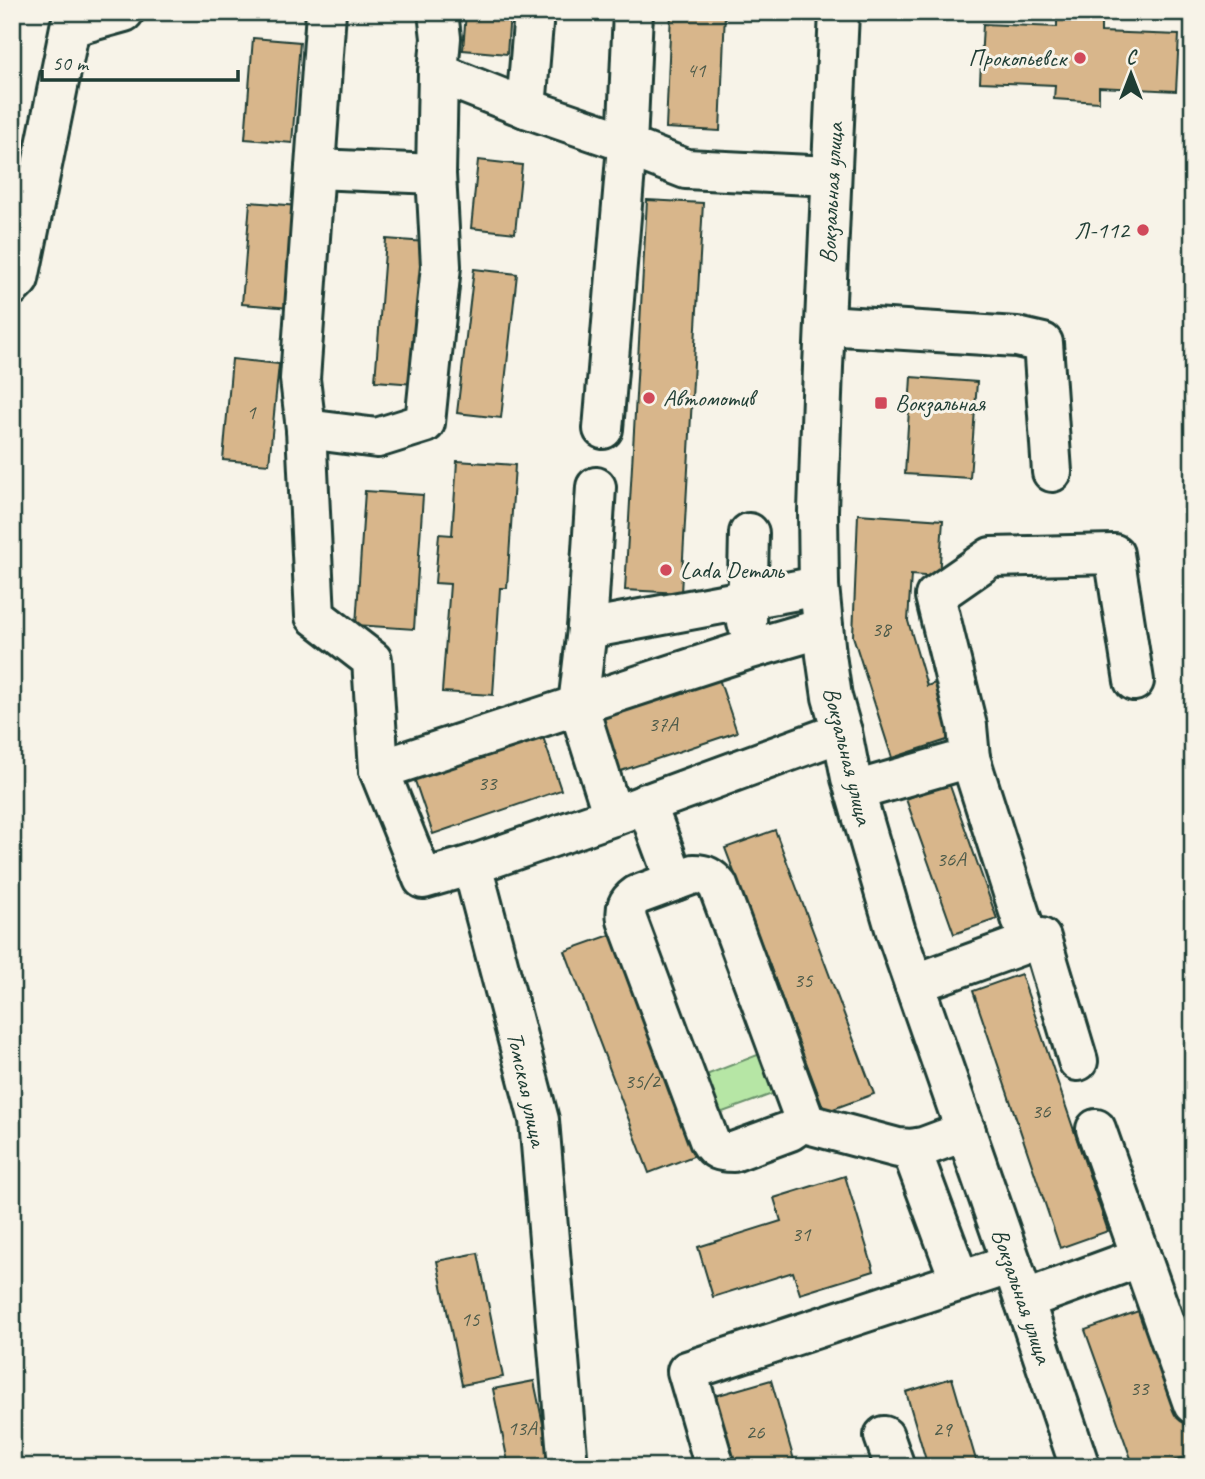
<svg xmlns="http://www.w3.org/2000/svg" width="1205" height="1479" font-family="Caveat,sans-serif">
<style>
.green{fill:#b6e6a5;stroke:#6a926c;stroke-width:2}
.building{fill:#d8b68b;stroke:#1f3d34;stroke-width:2}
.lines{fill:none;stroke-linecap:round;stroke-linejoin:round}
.minor-casing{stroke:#1f3d34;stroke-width:44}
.major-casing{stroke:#1f3d34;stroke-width:44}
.minor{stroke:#f7f3e8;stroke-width:38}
.major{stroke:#f7f3e8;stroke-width:38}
.poi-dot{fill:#d1495b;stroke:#f7f3e8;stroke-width:2.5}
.labels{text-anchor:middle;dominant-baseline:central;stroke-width:6;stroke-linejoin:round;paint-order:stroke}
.number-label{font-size:21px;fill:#4d5b4a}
.poi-label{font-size:24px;fill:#1f3d34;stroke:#f7f3e8;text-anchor:start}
.street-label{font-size:24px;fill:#1f3d34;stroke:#f7f3e8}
</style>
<rect width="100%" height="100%" fill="#f7f3e8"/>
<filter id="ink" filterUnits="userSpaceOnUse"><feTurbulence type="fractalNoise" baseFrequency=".0143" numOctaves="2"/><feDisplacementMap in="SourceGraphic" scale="14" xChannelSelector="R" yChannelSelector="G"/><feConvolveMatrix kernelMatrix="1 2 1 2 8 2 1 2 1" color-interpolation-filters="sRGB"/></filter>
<g filter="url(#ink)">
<path class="green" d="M 760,1054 L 775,1093 L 720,1113 L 706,1075 Z"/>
<g class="building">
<path d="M 466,12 L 510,12 L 507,54 L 463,50 Z"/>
<path d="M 671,12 L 725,12 L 720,131 L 666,128 Z"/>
<path d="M 1057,16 L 1101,18 L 1101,32 L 1179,35 L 1176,91 L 1099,87 L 1099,102 L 1054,99 L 1055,85 L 980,82 L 983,24 L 1057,27 Z"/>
<path d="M 253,38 L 300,42 L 292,143 L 245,139 Z"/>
<path d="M 478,160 L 522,165 L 515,233 L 471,228 Z"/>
<path d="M 647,200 L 703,203 L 681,593 L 625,590 Z"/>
<path d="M 250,202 L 298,206 L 290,308 L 242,304 Z"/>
<path d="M 386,239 L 426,242 L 415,384 L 375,381 Z"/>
<path d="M 474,269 L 517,274 L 501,418 L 457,413 Z"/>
<path d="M 232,359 L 279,364 L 269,464 L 223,460 Z"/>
<path d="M 911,377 L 977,382 L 970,478 L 905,474 Z"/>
<path d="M 457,461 L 515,465 L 507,588 L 500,588 L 493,695 L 442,692 L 450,584 L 435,583 L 439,534 L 452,535 Z"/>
<path d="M 365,491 L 423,495 L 414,629 L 356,625 Z"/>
<path d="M 858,514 L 943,520 L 939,577 L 911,575 L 908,621 L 927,686 L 938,682 L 956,737 L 892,758 L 853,636 Z"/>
<path d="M 717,673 L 737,732 L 609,775 L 589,716 Z"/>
<path d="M 541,731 L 561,790 L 433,834 L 413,775 Z"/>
<path d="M 949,783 L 997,919 L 954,934 L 906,799 Z"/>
<path d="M 775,830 L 874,1094 L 825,1112 L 725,848 Z"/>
<path d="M 613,934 L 696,1155 L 649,1173 L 565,951 Z"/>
<path d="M 1021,974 L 1108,1231 L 1060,1248 L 973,991 Z"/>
<path d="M 845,1176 L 874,1271 L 800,1294 L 793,1272 L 713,1297 L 698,1247 L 781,1221 L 774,1198 Z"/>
<path d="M 478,1253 L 503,1377 L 462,1385 L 437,1261 Z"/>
<path d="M 1144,1309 L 1193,1447 L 1193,1454 L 1156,1467 L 1134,1467 L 1085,1330 Z"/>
<path d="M 952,1378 L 978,1467 L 928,1467 L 906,1392 Z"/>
<path d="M 771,1380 L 796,1467 L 735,1467 L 715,1396 Z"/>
<path d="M 534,1381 L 552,1467 L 509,1467 L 493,1389 Z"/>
</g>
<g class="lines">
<defs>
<g id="minor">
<path d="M 326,12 L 300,379 L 306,429 L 315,616 L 372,660 L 379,770 L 423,879 L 472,865"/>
<path d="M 438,73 L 526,108 L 616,139 L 627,146 L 686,169 L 831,176"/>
<path d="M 526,108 L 534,12"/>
<path d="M 315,169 L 436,174"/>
<path d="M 12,286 L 19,279 L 70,27 L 124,12"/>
<path d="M 825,325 L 1017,337 L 1043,343 L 1052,472"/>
<path d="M 306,429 L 377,438 L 425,423 L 441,266 L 436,174 L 438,73 L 441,38 L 438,12"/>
<path d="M 603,429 L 627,146 L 633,12"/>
<path d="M 596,487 L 587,629 L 578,705 L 613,816 L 842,732"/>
<path d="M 747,623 L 749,533"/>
<path d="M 587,629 L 819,586"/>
<path d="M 970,758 L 967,726 L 935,596 L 991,557 L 1114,554 L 1134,681"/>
<path d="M 379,770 L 747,650 L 823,628"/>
<path d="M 855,791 L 970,758 L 1029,943"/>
<path d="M 646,803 L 675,881"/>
<path d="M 694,874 C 705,874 711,877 718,886 L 802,1113 C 800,1122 798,1126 790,1131 L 733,1152 C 721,1152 715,1151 709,1140 L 627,920 C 625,908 627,902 637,895 Z"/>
<path d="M 914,984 L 1041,938 L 1078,1061"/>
<path d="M 800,1122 L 898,1148 L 911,1149"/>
<path d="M 1096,1129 L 1193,1404"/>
<path d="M 960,1281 L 911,1149 L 923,1147 L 966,1131"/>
<path d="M 1024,1300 L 1141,1257"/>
<path d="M 884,1436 L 895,1467"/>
<path d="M 568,1467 L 539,1120 L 472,865 L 613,816"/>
<path d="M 715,1467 L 687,1371 L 1012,1264"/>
</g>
<path id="major" d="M 839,12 L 823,367 L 818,511 L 819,586 L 826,655 L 832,697 L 842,732 L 851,778 L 896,932 L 1012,1264 L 1080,1467"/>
</defs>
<use href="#minor" class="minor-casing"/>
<use href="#major" class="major-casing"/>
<use href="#minor" class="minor"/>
<use href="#major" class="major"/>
</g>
</g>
<g class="poi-dot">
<circle cx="1080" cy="58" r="7"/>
<circle cx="1143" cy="230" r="7"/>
<circle cx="649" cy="398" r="7"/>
<rect x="874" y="396" width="14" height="14" rx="3.5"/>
<circle cx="666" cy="570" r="7"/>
</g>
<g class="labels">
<g class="number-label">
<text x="696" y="70">41</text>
<text x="251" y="412">1</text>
<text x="881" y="629">38</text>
<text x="663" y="724">37А</text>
<text x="487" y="783">33</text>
<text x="951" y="859">36А</text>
<text x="803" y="980">35</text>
<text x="642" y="1081">35/2</text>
<text x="1041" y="1111">36</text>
<text x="801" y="1234">31</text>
<text x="470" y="1319">15</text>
<text x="1139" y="1388">33</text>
<text x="522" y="1428">13А</text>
<text x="942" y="1429">29</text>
<text x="755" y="1432">26</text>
</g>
<g class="poi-label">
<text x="1066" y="58" text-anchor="end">Прокопьевск</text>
<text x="1129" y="230" text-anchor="end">Л-112</text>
<text x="663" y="398">Автомотив</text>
<text x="895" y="403">Вокзальная</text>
<text x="680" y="570">Lada Dеталь</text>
</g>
<g class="street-label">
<text transform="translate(831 193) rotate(-87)">Вокзальная улица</text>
<text transform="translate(848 756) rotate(76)">Вокзальная улица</text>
<text transform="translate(527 1089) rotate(78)">Томская улица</text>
<text transform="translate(1022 1296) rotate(71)">Вокзальная улица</text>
</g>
</g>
<rect width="1205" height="1479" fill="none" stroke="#f7f3e8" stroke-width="42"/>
<rect x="21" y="21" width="1163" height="1437" fill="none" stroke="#1f3d34" stroke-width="2.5" filter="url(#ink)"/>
<g transform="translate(1131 74)" stroke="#f7f3e8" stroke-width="5" paint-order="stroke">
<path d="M0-5L12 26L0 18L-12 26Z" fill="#1f3d34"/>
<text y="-10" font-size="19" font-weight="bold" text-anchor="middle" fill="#1f3d34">С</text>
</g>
<path d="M42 70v10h196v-10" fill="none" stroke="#1f3d34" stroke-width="3.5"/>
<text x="52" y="70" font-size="21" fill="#1f3d34" stroke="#f7f3e8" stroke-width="5" paint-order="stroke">50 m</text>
</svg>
